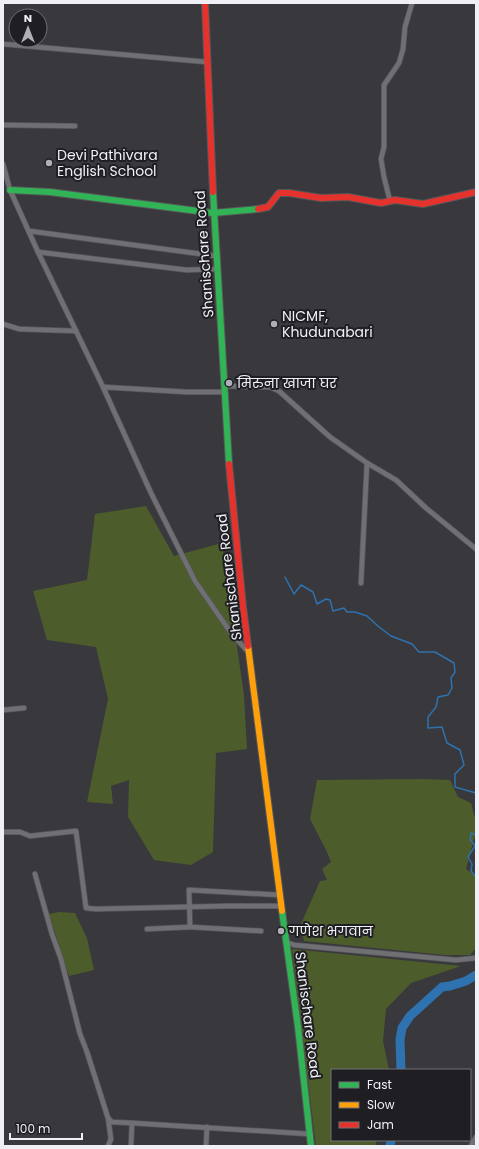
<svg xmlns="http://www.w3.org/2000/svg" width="479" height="1149" font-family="Poppins,'Noto Sans Devanagari',sans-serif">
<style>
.green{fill:#4d5c2b}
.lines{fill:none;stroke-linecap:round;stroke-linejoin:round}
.stream{stroke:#2e72af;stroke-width:1.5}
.river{stroke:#2e72af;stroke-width:9}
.street-casing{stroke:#57565a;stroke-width:6}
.fast-casing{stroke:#57565a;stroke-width:8}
.slow-casing{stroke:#57565a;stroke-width:8}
.jam-casing{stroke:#57565a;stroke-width:8}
.street{stroke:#706f73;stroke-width:4.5}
.fast{stroke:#30b455;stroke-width:6}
.slow{stroke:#ff9f0a;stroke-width:6}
.jam{stroke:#e5322d;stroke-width:6}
.poi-dot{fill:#b0afb5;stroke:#1f1e22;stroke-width:1.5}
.labels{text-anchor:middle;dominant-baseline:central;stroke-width:4;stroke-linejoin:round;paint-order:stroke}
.poi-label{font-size:14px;fill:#f0eff5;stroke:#1f1e22;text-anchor:start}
.street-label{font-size:14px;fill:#f0eff5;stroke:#1f1e22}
</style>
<rect width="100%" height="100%" fill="#39383d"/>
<g class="green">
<path d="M 146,506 L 174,556 L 222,543 L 244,695 L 247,749 L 216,753 L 213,852 L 191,865 L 154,860 L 128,817 L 129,780 L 111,786 L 113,804 L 87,802 L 108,699 L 96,647 L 47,640 L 33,591 L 87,580 L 95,514 Z"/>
<path d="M 424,779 L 450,780 L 458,797 L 471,803 L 476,822 L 476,832 L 466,869 L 476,876 L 476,948 L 470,955 L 445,955 L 304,941 L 300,926 L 320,881 L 327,880 L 322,869 L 331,862 L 327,852 L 310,819 L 317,780 Z"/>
<path d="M 59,912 L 75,913 L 87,938 L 94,970 L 69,976 L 49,914 Z"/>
<path d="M 292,949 L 461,966 L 411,983 L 386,1009 L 383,1041 L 389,1070 L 332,1070 L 332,1140 L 377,1140 L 375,1146 L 316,1146 Z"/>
</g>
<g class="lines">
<g class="stream">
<path d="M 285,577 L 294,594 L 301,585 L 313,592 L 317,604 L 326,599 L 330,600 L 333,611 L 344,608 L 347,612 L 355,612 L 367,616 L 379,627 L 391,636 L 412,644 L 419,652 L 435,652 L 454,663 L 455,672 L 451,678 L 452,688 L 448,695 L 438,697 L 436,707 L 428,717 L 428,728 L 442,727 L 447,743 L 460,750 L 464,765 L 455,774 L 455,787 L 476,793"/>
<path d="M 476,815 L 476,816"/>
<path d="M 476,835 L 471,833 L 470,839 L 475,846 L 468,857 L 472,864 L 471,871 L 476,877"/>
</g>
<g class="river">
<path d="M 401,1070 L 400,1040 L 402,1028 L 410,1016 L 442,987 L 450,986 L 466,981 L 476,975"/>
<path d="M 390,1146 L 391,1140"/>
</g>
<defs>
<g id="street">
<path d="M 3,44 L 207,62"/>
<path d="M 3,125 L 75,126"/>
<path d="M 3,164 L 10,190 L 38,252 L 103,387"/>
<path d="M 390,201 L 384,177 L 381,159 L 384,147 L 384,85 L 399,63 L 403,49 L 405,27 L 412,3"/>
<path d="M 29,231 L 216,256"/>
<path d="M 38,252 L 187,270 L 216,269"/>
<path d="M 3,324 L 19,329 L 76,331"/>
<path d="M 224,386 L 270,387 L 279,391 L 330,437 L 367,463 L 396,480 L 426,508 L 476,549"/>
<path d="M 224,392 L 187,392 L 103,387 L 151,493 L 195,581 L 231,633 L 250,654"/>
<path d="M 361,583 L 367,463"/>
<path d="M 3,710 L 24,708"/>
<path d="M 3,832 L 20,832 L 30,836 L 76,831 L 86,908 L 96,909 L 227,906 L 281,906"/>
<path d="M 35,874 L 52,934 L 61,959 L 80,1034 L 87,1052 L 108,1118 L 111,1139 L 108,1146"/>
<path d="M 147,929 L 190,927"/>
<path d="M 261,931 L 190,927 L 189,890 L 280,895"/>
<path d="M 286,942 L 294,945 L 456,960 L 476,958"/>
<path d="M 108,1118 L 112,1122 L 132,1123"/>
<path d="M 131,1146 L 132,1123 L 310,1134"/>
<path d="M 206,1146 L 207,1127"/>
<path d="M 471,1146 L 476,1137"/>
</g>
<g id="fast">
<path d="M 10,190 L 50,192 L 213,213 L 258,209"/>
<path d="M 213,192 L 229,464"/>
<path d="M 282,911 L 298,1027 L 311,1146"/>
</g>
<path id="slow" d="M 248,646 L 282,911"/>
<g id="jam">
<path d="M 205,3 L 213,192"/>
<path d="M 258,209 L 268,207 L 279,193 L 289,193 L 321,198 L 348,197 L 381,203 L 395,200 L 423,204 L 476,192"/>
<path d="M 229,464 L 243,607 L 248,646"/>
</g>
</defs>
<use href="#street" class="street-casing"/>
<use href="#fast" class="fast-casing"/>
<use href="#slow" class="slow-casing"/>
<use href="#jam" class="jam-casing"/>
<use href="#street" class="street"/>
<use href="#fast" class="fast"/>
<use href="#slow" class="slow"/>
<use href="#jam" class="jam"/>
</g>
<g class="poi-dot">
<circle cx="49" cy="163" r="4"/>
<circle cx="274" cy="324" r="4"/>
<circle cx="229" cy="383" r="4"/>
<circle cx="281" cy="931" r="4"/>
</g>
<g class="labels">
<g class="poi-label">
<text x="57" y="155">Devi Pathivara<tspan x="57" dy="16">English School</tspan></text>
<text x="282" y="316">NICMF,<tspan x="282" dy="16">Khudunabari</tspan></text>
<text x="237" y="383">मिरुना खाजा घर</text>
<text x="289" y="931">गणेश भगवान</text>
</g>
<g class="street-label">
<text transform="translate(204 254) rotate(-94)">Shanischare Road</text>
<text transform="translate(229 577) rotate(-97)">Shanischare Road</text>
<text transform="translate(308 1015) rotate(83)">Shanischare Road</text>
</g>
</g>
<rect width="479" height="1149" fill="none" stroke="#f0eff5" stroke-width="8"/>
<rect x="331" y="1069" width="140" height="72" fill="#1f1e22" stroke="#737276"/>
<rect x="339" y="1082" width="20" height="6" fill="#30b455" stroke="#737276"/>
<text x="367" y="1089" font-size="12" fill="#f0eff5">Fast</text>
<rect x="339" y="1102" width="20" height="6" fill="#ff9f0a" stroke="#737276"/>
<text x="367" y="1109" font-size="12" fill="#f0eff5">Slow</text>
<rect x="339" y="1122" width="20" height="6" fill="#e5322d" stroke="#737276"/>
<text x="367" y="1129" font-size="12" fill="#f0eff5">Jam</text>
<g transform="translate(28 28)"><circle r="19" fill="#1f1e22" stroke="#737276"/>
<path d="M0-3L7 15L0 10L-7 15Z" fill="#b0afb5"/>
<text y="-6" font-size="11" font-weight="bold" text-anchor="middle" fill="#f0eff5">N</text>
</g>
<path d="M10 1133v6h72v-6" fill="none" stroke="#f0eff5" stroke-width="2"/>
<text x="16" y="1133" font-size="12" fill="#f0eff5" stroke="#1f1e22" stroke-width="3" paint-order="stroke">100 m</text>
</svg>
